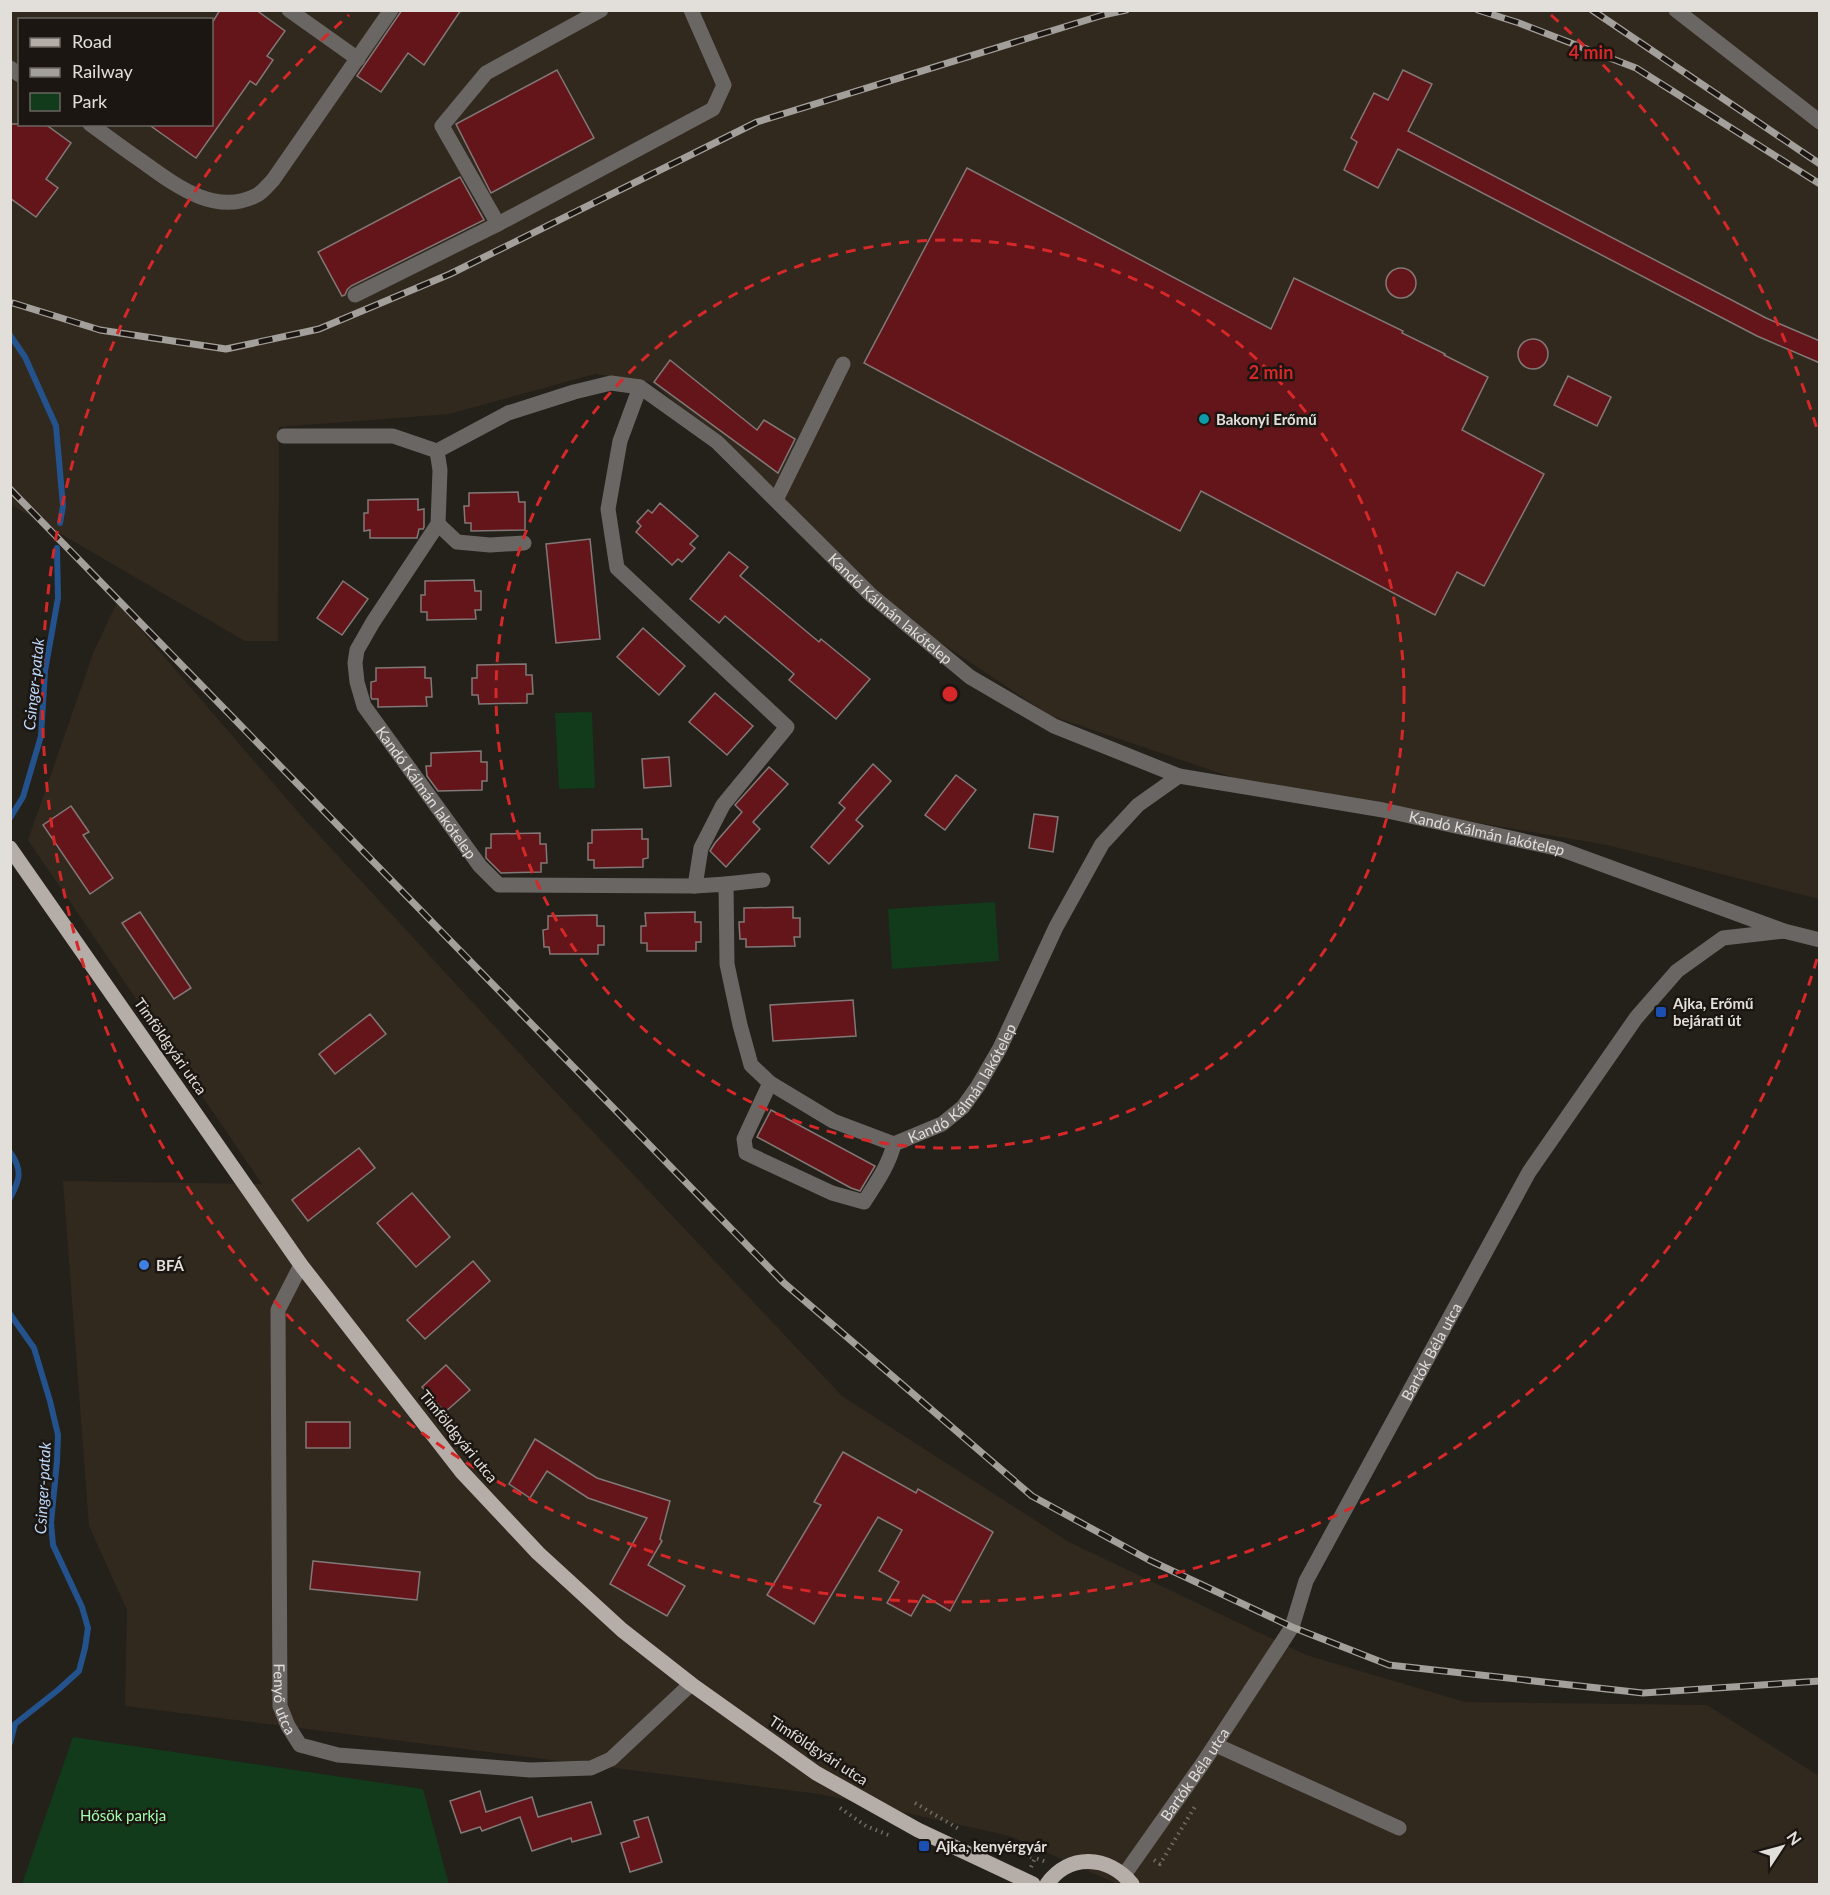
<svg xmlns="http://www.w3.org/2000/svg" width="1830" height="1895" font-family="Lato,sans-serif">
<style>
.built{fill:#31291e;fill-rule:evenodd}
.green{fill:#113b1a}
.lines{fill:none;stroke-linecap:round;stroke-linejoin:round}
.stream{stroke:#23528d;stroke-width:6}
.building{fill:#64151a;stroke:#827877;stroke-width:1.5}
.path{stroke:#716d68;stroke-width:4;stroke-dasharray:1.5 4.5;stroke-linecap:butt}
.minor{stroke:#6a6664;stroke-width:15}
.major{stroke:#b5ada8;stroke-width:15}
.rail-casing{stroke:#a39f9a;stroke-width:7}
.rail{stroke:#1b1611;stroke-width:4.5;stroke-dasharray:14;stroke-linecap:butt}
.ring{fill:none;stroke:#d62828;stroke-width:3;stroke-dasharray:10 8}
.culture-dot{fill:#0f9aa8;stroke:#1b1611;stroke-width:2}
.transit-dot{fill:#1a4fb4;stroke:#1b1611;stroke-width:2}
.shop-dot{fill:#3f7fe0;stroke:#1b1611;stroke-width:2}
.labels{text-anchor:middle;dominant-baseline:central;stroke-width:5;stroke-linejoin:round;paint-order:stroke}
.poi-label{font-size:15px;font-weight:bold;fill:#e2deda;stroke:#1b1611;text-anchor:start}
.street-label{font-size:15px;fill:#e2deda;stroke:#1b1611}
.park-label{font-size:15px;fill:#a2feae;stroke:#1b1611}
.water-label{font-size:16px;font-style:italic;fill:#bcd6f9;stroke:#1b1611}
.centre{fill:#d62828;stroke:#1b1611;stroke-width:3}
.ring-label{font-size:18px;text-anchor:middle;font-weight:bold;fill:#d62828;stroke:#1b1611;stroke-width:5;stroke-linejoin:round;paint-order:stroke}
</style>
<rect width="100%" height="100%" fill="#24201a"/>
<g class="built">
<path d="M 11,11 L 1819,11 L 1819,899 L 1607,845 L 1249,783 L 1049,715 L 907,620 L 750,467 L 651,382 L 595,374 L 449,414 L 279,427 L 278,641 L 245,641 L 11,505 ZM 20,20 L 212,20 L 212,124 L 20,124 Z"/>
<path d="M 117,602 L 305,820 L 534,1069 L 842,1396 L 1069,1542 L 1306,1655 L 1465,1702 L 1707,1705 L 1819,1776 L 1819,1884 L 1117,1884 L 1010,1836 L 820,1794 L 125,1706 L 127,1610 L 89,1526 L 63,1181 L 262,1184 L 28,840 L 94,651 Z"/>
</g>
<g class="green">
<path d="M 592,712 L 595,788 L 559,789 L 555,713 Z"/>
<path d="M 995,902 L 999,961 L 892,969 L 888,909 Z"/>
<path d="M 73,1737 L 423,1789 L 449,1884 L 22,1884 Z"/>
</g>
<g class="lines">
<g class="stream">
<path d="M 10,335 L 25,357 L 56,426 L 63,506 L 60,523"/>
<path d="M 10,818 L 23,797 L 41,736 L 45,671 L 58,598 L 57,548"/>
<path d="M 10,1152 C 23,1170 20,1180 10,1198"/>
<path d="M 10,1314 L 34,1348 L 50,1401 L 58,1435 L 57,1461 L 51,1523 L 53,1545 L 82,1607 L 88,1628 L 85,1648 L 79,1671 L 58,1690 L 15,1724 L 10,1743"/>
</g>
</g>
<g class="building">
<path d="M 220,10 L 256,10 L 285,31 L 267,56 L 273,60 L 256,85 L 250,81 L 196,158 L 148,124 L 212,124 L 212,23 Z"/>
<path d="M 402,10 L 461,10 L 424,65 L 408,53 L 381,92 L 357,76 Z"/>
<path d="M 557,70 L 594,138 L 491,193 L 456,124 Z"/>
<path d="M 1403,70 L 1432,84 L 1408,131 L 1766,318 L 1820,341 L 1820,363 L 1757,336 L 1398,149 L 1378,188 L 1344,170 L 1357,142 L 1351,138 L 1374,93 L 1388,100 Z"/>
<path d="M 10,124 L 45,124 L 71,143 L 46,179 L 58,188 L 36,217 L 10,198 Z"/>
<path d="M 967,168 L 1271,329 L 1294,278 L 1403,331 L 1402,333 L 1445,354 L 1444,355 L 1488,377 L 1462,430 L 1544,474 L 1484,586 L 1457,572 L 1435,615 L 1201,491 L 1180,531 L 864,363 Z"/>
<path d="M 460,177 L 484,220 L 351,286 L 347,290 L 345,295 L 342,296 L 318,252 Z"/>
<circle cx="1401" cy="283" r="15"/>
<circle cx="1533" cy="354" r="15"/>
<path d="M 670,360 L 757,430 L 764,420 L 795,439 L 778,473 L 654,382 Z"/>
<path d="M 1568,376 L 1611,397 L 1597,426 L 1554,405 Z"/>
<path d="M 518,492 L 519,502 L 525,502 L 525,530 L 471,531 L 471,523 L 465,523 L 464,506 L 469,506 L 469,493 Z"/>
<path d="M 418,499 L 418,510 L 424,509 L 424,527 L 423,529 L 419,529 L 417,538 L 370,538 L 370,530 L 364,531 L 364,513 L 368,513 L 368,500 Z"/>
<path d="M 660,503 L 698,536 L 690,544 L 695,548 L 682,562 L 678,559 L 672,565 L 636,532 L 641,526 L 637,522 L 648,510 L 652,513 Z"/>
<path d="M 590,539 L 600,639 L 556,643 L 546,544 Z"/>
<path d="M 729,552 L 748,567 L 740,576 L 819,642 L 821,639 L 870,679 L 836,719 L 789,680 L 794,674 L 725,616 L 719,623 L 690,599 Z"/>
<path d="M 474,580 L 475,591 L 481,591 L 481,610 L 475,610 L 476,619 L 427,620 L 427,612 L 421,612 L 421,595 L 425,595 L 425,581 Z"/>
<path d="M 343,581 L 368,599 L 342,635 L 317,618 Z"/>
<path d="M 643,628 L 685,666 L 659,695 L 617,657 Z"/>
<path d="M 526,664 L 526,675 L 532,675 L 533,694 L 527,694 L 527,703 L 479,704 L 478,695 L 472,695 L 472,678 L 477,678 L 477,665 Z"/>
<path d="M 425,667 L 425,678 L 431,678 L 432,697 L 426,697 L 427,706 L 378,707 L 378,699 L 372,699 L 371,697 L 371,682 L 376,681 L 376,668 Z"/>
<path d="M 715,693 L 753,726 L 727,755 L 689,722 Z"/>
<path d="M 481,751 L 481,762 L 487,762 L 487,781 L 482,781 L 482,790 L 438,791 L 427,776 L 426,766 L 431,766 L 431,753 Z"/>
<path d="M 669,757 L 671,786 L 644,788 L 642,759 Z"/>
<path d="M 873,764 L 891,781 L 856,820 L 863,826 L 829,864 L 811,847 L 845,808 L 839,803 Z"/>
<path d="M 769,767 L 788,784 L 753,822 L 760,829 L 726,867 L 710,851 L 715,843 L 742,812 L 735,805 Z"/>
<path d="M 956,775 L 976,790 L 945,830 L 925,815 Z"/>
<path d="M 71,806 L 89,832 L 83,835 L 113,878 L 90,894 L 43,825 Z"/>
<path d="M 1034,814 L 1058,817 L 1053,852 L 1029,848 Z"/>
<path d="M 642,829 L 642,839 L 648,839 L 648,858 L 643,859 L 643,867 L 594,868 L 594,860 L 588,860 L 588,843 L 592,843 L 592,830 Z"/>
<path d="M 540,833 L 540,844 L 546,844 L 547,863 L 541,863 L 541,872 L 501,873 L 486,858 L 486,848 L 491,848 L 491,834 Z"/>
<path d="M 793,907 L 793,918 L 800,918 L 800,937 L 794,937 L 795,946 L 746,947 L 746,939 L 740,939 L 739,922 L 744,922 L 744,908 Z"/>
<path d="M 140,912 L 191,988 L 174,999 L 122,923 Z"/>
<path d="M 695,912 L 695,922 L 701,922 L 701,942 L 696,942 L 696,951 L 647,951 L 647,943 L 641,943 L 641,926 L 646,926 L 645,913 Z"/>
<path d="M 597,915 L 597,926 L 604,926 L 604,945 L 598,945 L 598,954 L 550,954 L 549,947 L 544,947 L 543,930 L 548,929 L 548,916 Z"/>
<path d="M 853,1000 L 856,1036 L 773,1041 L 770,1005 Z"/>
<path d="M 370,1014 L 386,1034 L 335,1074 L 319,1054 Z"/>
<path d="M 771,1110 L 875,1166 L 860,1191 L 851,1188 L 757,1137 Z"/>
<path d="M 359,1148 L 375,1168 L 308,1221 L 292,1200 Z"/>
<path d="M 412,1193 L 450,1237 L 416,1267 L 377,1223 Z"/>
<path d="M 473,1261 L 490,1281 L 425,1339 L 407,1320 Z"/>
<path d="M 446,1365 L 470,1390 L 445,1412 L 422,1387 Z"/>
<rect x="306" y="1422" width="44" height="26"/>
<path d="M 535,1439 L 597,1478 L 670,1501 L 660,1539 L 662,1541 L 648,1565 L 685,1586 L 667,1616 L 610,1584 L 647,1518 L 588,1498 L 547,1471 L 530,1498 L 509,1484 Z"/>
<path d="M 843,1452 L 916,1493 L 918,1489 L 993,1532 L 950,1611 L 923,1595 L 911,1616 L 887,1603 L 899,1582 L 879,1571 L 902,1530 L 878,1517 L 814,1624 L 767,1595 L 821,1505 L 814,1502 Z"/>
<path d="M 313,1561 L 420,1572 L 417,1600 L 310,1589 Z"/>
<path d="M 480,1791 L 486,1812 L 532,1797 L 538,1817 L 591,1802 L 601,1834 L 572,1842 L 571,1838 L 532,1851 L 520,1817 L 482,1831 L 480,1827 L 461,1833 L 450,1801 Z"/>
<path d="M 648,1817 L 662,1862 L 630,1872 L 621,1843 L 639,1837 L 634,1821 Z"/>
</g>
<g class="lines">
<g class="path">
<path d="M 915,1803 L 959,1829"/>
<path d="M 840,1808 L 866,1826 L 891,1836"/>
<path d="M 990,1844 L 1035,1858"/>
<path d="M 1154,1860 L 1160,1864 L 1196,1805"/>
<path d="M 1031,1867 L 1035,1858 L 1047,1862"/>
</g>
<g class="minor">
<path d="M 289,10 L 358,59"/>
<path d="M 1676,10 L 1820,122"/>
<path d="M 10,68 L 20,75"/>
<path d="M 90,124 C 108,137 125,150 143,162 C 175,185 216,217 257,195 C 263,192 268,185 273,180 L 391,10"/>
<path d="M 498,224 L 442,126 L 486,73 L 601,10"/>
<path d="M 355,295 L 498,224 L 713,109 L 724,85 L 691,10"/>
<path d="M 640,387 L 620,441 L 608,509 L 617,568 L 787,727 L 723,805 L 701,848 L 695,886"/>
<path id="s1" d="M 284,436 L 393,436 L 437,451 L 508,413 L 574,392 L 611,383 L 640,387 L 717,442 L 871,595 L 970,677 L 1054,726 L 1179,776 L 1383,810 L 1560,849 L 1784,931"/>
<path id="s2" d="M 437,451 L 440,470 L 438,524 L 373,622 L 357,650 L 355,663 L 357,682 L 364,706 L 480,866 L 499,885 L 695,886 L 726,884 L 727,964 L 740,1025 L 751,1065 L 770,1083 L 833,1121 L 894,1144 L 942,1124 L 963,1107 L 978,1086 L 1000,1048 L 1056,927 L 1102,844 L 1138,805 L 1179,776"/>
<path d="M 776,500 L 843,364"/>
<path d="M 438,524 L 457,542 L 490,545 L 524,543"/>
<path d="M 726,884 L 763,880"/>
<path d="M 770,1083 L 744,1139 L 746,1153 L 832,1193 L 864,1202 C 876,1183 889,1165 894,1144"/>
<path id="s3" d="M 301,1265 L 278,1310 L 280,1706 L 288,1726 L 300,1745 L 338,1755 L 530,1770 L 591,1768 L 611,1759 L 691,1684"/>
<path d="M 1216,1745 L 1399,1828"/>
<path id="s4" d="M 1124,1875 L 1203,1763 L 1292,1627 L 1306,1581 L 1529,1172 L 1636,1018 L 1677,971 L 1723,938 L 1784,931 L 1820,940"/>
</g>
<g class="major">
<path d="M 10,848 L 301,1265 L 461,1471 L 538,1553 L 622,1630 L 691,1684 L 816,1773 L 918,1830 L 1033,1884"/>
<path d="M 1047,1884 C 1069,1853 1108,1855 1132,1884"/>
</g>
<defs>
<g id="rail">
<path d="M 1478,10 L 1519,23 L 1636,68 L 1820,184"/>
<path d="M 1592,10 L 1820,164"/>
<path d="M 13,303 L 100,330 L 226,349 L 319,329 L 450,274 L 757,122 L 1103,15 L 1126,10"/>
<path d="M 10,489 L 784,1283 L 1032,1496 L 1149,1560 L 1292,1627 L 1389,1665 L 1643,1693 L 1820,1681"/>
</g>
</defs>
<use href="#rail" class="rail-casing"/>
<use href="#rail" class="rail"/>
</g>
<g class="ring">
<circle cx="950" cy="694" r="454"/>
<path d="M1817 959A907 907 0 1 1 349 15M1551 15A907 907 0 0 1 1817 429"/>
</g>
<circle class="culture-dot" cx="1204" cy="419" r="6"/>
<g class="transit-dot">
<rect x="1655" y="1006" width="12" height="12" rx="3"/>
<rect x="918" y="1840" width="12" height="12" rx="3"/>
</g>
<circle class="shop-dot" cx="144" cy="1265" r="6"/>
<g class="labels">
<g class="poi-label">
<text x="1216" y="419">Bakonyi Erőmű</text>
<text x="1673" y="1003">Ajka, Erőmű<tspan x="1673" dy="17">bejárati út</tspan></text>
<text x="156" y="1265">BFÁ</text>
<text x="936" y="1846">Ajka, kenyérgyár</text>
</g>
<g class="street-label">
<text stroke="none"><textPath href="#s1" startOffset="708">Kandó Kálmán lakótelep</textPath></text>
<text stroke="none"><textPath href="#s2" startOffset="387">Kandó Kálmán lakótelep</textPath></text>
<text stroke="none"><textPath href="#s1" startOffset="1358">Kandó Kálmán lakótelep</textPath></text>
<text transform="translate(171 1046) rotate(55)">Timföldgyári utca</text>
<text stroke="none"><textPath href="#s2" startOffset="1176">Kandó Kálmán lakótelep</textPath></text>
<text stroke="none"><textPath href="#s4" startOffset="609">Bartók Béla utca</textPath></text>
<text transform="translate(459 1436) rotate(51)">Timföldgyári utca</text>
<text stroke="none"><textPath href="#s3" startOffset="440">Fenyő utca</textPath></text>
<text transform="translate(819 1750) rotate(33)">Timföldgyári utca</text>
<text stroke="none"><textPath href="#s4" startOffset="123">Bartók Béla utca</textPath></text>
</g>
<g class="park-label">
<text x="123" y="1815">Hősök parkja</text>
</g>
<g class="water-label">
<text transform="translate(33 684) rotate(-84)">Csinger-patak</text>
<text transform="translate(42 1488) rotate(-87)">Csinger-patak</text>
</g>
</g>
<circle cx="950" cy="694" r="9" class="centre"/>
<g class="ring-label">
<text x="1591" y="59">4 min</text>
<text x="1271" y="379">2 min</text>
</g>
<rect width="1830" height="1895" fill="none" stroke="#e2deda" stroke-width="24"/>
<rect x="18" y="18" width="195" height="108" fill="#1b1611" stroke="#6b6661" stroke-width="1.5"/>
<rect x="30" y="38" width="30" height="9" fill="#b5ada8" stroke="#6b6661" stroke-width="1.5"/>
<text x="72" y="48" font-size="18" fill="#e2deda">Road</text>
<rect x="30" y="68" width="30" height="9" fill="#a39f9a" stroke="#6b6661" stroke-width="1.5"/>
<text x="72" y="78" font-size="18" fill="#e2deda">Railway</text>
<rect x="30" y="93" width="30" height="18" fill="#113b1a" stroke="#6b6661" stroke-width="1.5"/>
<text x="72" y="108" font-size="18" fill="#e2deda">Park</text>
<g transform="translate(1782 1847) rotate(54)" stroke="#1b1611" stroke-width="4.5" paint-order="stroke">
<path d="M0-4.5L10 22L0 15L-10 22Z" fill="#e2deda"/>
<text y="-9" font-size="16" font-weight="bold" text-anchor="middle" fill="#e2deda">N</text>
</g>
</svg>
